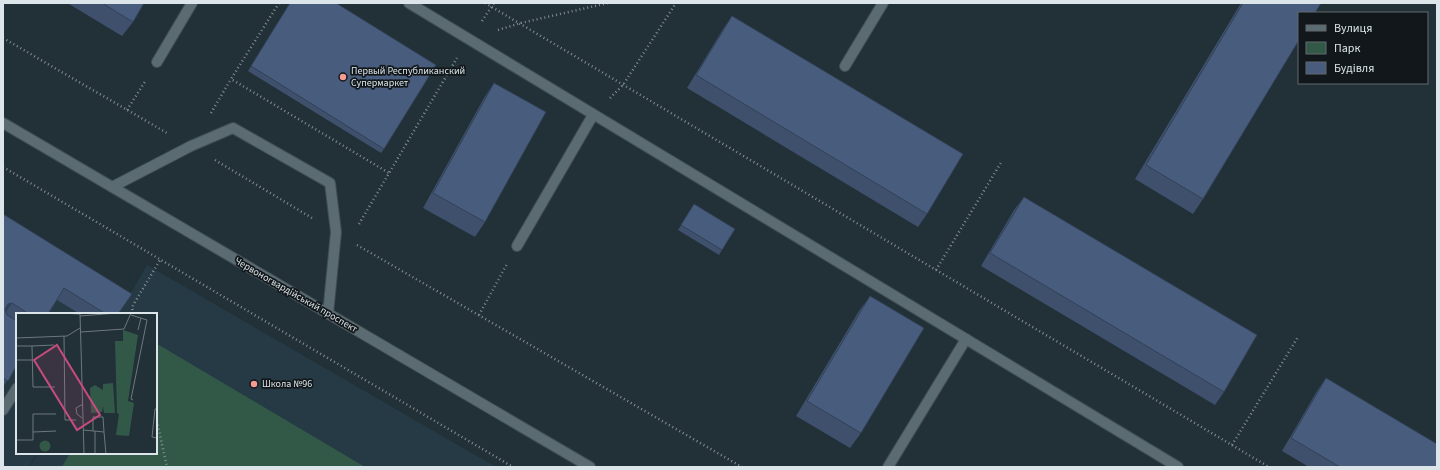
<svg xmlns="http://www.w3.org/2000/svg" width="1440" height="470" font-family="'Source Sans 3',sans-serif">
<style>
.built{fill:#253a44}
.green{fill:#325948}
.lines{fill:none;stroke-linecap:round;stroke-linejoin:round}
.service-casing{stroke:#414d53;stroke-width:12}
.secondary-casing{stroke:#414d53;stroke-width:12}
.path{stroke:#838e94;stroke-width:2.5;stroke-dasharray:1 3;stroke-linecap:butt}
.service{stroke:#5a6b72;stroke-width:10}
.secondary{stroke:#5a6b72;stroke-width:10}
.wall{fill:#3e506c}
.shaded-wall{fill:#324158}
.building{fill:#485d7e;stroke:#324158}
.poi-dot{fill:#f59c93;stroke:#11171a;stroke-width:1.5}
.labels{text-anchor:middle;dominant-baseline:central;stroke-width:3.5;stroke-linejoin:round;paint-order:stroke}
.poi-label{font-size:10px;fill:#dce5e9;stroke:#11171a;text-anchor:start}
.street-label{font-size:10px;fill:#dce5e9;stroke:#11171a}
.inset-road{fill:none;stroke:#6c787e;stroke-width:1}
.view{fill:#c84b7e;fill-opacity:0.15;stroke:#c84b7e;stroke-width:2}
.inset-edge{fill:none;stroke:#dce5e9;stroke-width:2}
</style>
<rect width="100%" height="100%" fill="#223037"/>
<path class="built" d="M 3,230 L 124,305 L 147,265 L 496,467 L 30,467 L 38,453 L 156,453 L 156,314 L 17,314 L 17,453 L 37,453 L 29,467 L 3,467 Z"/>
<path class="green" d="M 159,345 L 365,467 L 62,467 L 70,453 L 156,453 L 156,346 Z"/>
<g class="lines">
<defs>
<g id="service">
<path d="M 409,3 L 1178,467"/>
<path d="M 157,62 L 192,3"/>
<path d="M 845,66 L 883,3"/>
<path d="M 112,187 L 191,146 L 233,128 L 330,183 L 336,232 L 328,314"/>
<path d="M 517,246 L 593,115"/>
<path d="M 3,410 L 17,388"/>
<path d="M 888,467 L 966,339"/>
</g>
<path id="secondary" d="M 3,123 L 590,467"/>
</defs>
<use href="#service" class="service-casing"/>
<use href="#secondary" class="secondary-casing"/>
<g class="path">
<path d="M 279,3 L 231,79 L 389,173"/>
<path d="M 485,3 L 1269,467"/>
<path d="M 482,21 L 494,3"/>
<path d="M 498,30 L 521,23 L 608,3"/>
<path d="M 3,38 L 167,133"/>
<path d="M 610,98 L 623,85 L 676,3"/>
<path d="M 127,110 L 146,80"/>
<path d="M 211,113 L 231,79"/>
<path d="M 215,160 L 312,218"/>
<path d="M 3,167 L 513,467"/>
<path d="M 359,224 L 457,58"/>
<path d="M 357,245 L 742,467"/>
<path d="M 936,270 L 1002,161"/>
<path d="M 133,314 L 132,307 L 160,260"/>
<path d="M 479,315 L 507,264"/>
<path d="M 156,417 L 167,467"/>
<path d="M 1232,445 L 1298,337"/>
</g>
<use href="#service" class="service"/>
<use href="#secondary" class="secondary"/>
</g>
<g class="wall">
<path d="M 70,3 L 144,3 L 133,22 L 122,36 L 69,4 Z"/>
<path d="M 290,3 L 336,3 L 384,149 L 381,153 L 248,71 Z"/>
<path d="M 1241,3 L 1321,3 L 1203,199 L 1193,214 L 1135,179 Z"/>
<path d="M 732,16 L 927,214 L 918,227 L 687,88 L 723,29 Z"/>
<path d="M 494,83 L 485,222 L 475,237 L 423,208 L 484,98 Z"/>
<path d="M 1024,197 L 1224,392 L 1215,405 L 981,266 L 1014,210 Z"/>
<path d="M 694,204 L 722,250 L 719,255 L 678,230 Z"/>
<path d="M 3,214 L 118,314 L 80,314 L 57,300 L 48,314 L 17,314 L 17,365 L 3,387 Z"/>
<path d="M 870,296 L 861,433 L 850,448 L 796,416 L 859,311 Z"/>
<path d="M 1326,378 L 1437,467 L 1309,467 L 1282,451 L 1317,391 Z"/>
</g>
<path class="shaded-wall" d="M 12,303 L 4,315 L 3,311 L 8,304 Z"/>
<g class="building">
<path d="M 102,3 L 144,3 L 133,22 Z"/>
<path d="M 290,3 L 336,3 L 436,65 L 384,149 L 251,66 Z"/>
<path d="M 1243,3 L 1321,3 L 1315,13 L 1299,13 L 1299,40 L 1203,199 L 1146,165 Z"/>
<path d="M 732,16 L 963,154 L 927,214 L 696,75 Z"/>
<path d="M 494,83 L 546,112 L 485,222 L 433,193 Z"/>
<path d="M 1024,197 L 1257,335 L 1224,392 L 990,253 Z"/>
<path d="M 694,204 L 735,229 L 722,250 L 681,225 Z"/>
<path d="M 3,214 L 132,294 L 118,314 L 106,314 L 64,288 L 48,314 L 29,314 L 12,303 L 8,304 L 5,309 L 7,315 L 17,321 L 17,365 L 8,381 L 3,378 Z"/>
<path d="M 870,296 L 924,328 L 861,433 L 807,401 Z"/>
<path d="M 1326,378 L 1437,444 L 1437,467 L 1340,467 L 1291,438 Z"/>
</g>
<g class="poi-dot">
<circle cx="343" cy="77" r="4"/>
<circle cx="254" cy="384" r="4"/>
</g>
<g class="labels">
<g class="poi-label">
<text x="351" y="71">Первый Республиканский<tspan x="351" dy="12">Супермаркет</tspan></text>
<text x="262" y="384">Школа №96</text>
</g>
<g class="street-label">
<text transform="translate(296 295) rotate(30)">Червоногвардійський проспект</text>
</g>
</g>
<g transform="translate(16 313)">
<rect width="141" height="141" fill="#223037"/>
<path d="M 107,17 L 122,22 L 112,88 L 118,90 L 113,123 L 100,122 L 103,101 L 101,100 L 99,28 L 107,28 ZM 97,70 L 99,100 L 88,100 L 87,93 L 86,99 L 75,100 L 74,75 L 79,72 L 87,77 L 87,71 ZM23.5 133a5.5 5.5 0 1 1 11 0a5.5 5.5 0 1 1-11 0Z" fill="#325948"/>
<path class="inset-road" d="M 45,0 L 64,1M 64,0 L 68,141M 115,2 L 131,7 L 115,86 L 117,87M 64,3 L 101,0M 122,17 L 125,5M 65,19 L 108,16 L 115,0M 48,23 L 49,107 L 60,107M 0,25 L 51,23 L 64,15M 38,32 L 16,33 L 17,74 L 39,74M 0,33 L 16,33M 0,47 L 16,47M 141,96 L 139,96 L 136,124 L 141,125M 66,105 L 61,101 L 60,95 L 67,91M 67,117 L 88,119 L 90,141M 77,118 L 77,104 L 87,104 L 88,119M 79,118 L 79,141M 17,119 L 40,118M 0,127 L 17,127 L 17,101 L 40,101"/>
<path class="view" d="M 41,32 L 84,102 L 61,117 L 18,47 Z"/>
<rect width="141" height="141" class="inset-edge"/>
</g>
<rect width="1440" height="470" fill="none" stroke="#dce5e9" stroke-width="8"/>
<rect x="1298" y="12" width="130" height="72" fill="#11171a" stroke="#62696d"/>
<rect x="1306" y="25" width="20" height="6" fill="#5a6b72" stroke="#62696d"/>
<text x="1334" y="32" font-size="12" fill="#dce5e9">Вулиця</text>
<rect x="1306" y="42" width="20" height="12" fill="#325948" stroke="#62696d"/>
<text x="1334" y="52" font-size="12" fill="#dce5e9">Парк</text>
<rect x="1306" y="62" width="20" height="12" fill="#485d7e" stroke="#62696d"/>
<text x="1334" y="72" font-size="12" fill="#dce5e9">Будівля</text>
</svg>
